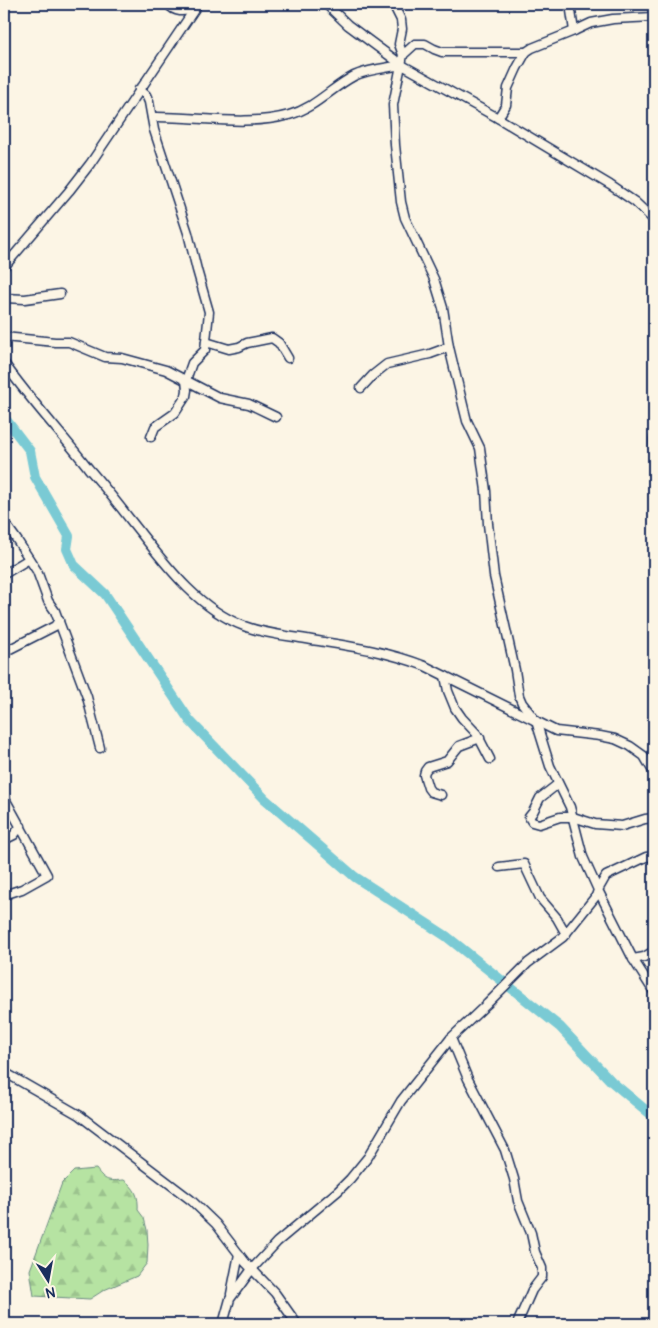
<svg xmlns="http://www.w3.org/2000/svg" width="658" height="1328" font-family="Pangolin,sans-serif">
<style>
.forest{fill:url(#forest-firs);stroke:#688980}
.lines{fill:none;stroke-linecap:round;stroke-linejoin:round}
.river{stroke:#7acad4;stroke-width:10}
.minor-casing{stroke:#1b2f5e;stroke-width:11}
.minor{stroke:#fcf5e5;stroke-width:8}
</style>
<defs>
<pattern id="forest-firs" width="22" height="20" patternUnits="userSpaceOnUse" patternTransform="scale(1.25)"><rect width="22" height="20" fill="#b6e3a2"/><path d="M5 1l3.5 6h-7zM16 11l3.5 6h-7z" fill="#9cc38e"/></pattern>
</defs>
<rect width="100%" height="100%" fill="#fcf5e5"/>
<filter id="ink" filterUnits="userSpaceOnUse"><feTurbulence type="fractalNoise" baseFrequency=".02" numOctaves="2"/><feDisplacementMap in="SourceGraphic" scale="10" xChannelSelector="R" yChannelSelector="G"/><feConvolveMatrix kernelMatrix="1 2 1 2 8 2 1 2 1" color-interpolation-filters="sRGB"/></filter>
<g filter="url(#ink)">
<path class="forest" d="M 96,1169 C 106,1182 108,1181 124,1180 C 135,1188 139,1196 138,1210 L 144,1218 L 147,1230 L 148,1245 L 147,1263 L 137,1276 L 104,1290 L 90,1299 L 34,1296 L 30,1270 L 62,1183 L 74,1171 Z"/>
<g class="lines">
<path class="river" d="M 4,417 L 30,451 L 35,477 L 69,536 L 67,549 L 74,565 L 105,594 L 190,721 L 265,799 L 355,877 L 446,936 L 560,1027 L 612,1082 L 654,1117"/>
<defs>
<g id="minor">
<path d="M 168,4 C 175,13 184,12 194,9"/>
<path d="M 326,4 L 348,25 L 402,65 L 498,118 L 610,185 L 635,202 L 654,220"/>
<path d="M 393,4 L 401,20 L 402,29 L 399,44 L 403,55"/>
<path d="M 570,4 L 574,31"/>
<path d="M 139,89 L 146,95 L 149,102 L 154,130 L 188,233 L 197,270 L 209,312 L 205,350 L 192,363 L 186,380 L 187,390 L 186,396 L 175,413 L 155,427 L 151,437"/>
<path d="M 152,117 C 196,116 246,127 289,115 C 315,108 331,88 354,76 C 368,69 387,68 402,65"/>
<path d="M 498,118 L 506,105 L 508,88 L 517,68 L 526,52 L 532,48 L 574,31 L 591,23 L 613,19 L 654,17"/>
<path d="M 4,267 L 69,191 L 90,164 L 198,4"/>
<path d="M 4,298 L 25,299 L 60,294"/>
<path d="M 4,337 L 55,342 L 69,342 L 105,357 L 122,358 L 166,370 L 220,398 L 249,404 L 276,417"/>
<path d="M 206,342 L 229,349 L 239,347 L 247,343 L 272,338 L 279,343 L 288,358"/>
<path d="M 4,363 C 30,400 61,433 89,469 C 104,486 118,504 132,522 C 163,561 196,608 244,626 C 262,633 281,635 300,638 C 342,645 384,650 425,666 L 556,731 L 600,736 L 615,739 L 630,746 L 644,756 L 654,773"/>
<path d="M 361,388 L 373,375 L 387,364 L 430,354 L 449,347"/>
<path d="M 654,438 L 654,445"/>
<path d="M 4,522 L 17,540 L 37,571 L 48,601 L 55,611 L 87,697 L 100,748"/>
<path d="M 4,574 L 29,559"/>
<path d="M 4,652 L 55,626 L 59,620"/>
<path d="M 445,676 L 448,691 L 455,708 L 462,718 L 477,734 L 490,759"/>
<path d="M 558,784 L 540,798 L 533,812 L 529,817 L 532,822 L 539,824 L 560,817 L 573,817 L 595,824 L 622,826 L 645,819 L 654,818"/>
<path d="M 441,795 L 431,792 L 428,788 L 424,775 L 425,771 L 428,767 L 447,761 L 459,746 L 480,738"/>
<path d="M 4,797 L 47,875 L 22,889 L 4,895"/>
<path d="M 4,840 L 14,835 L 21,826"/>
<path d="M 654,856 L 646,857 L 606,876 L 598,890 L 633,959 L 654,992"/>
<path d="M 499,867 L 524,864 L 540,898 L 557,918 L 566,934"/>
<path d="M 633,959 L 644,957 L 654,951"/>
<path d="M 451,1038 L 468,1079 L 505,1150 L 514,1179 L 518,1201 L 531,1233 L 535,1252 L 542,1268 L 542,1277 L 532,1290 L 517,1324"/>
<path d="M 4,1072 L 79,1115 L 191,1200 L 216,1224 L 245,1262 L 275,1293 L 297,1324"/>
<path d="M 231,1294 L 239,1254"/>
<path d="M 223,1324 L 230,1299 L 252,1269 L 277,1242 L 338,1191 L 350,1179 L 368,1157 L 401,1101 L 451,1038 L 487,1004 L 528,963 L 563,937 L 596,896 L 598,890 L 583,857 L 570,807 L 550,766 L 536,721 L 522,703 L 519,696 L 515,670 L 494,576 L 488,524 L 486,491 L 480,448 L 467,421 L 464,409 L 449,347 L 443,308 L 434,279 L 405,218 L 401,202 L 395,145 L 393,105 L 403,55 L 415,44 L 425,44 L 434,49 L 442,52 L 526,52"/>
</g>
</defs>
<use href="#minor" class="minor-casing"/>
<use href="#minor" class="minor"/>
</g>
</g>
<rect width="658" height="1328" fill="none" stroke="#fcf5e5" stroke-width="20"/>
<rect x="10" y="10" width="638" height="1308" fill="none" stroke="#1b2f5e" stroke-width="2" filter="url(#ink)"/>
<g transform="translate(48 1280) rotate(169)" stroke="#fcf5e5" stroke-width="4" paint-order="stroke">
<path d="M0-4L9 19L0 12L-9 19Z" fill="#1b2f5e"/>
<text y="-8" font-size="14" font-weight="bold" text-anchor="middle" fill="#1b2f5e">N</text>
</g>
</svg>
